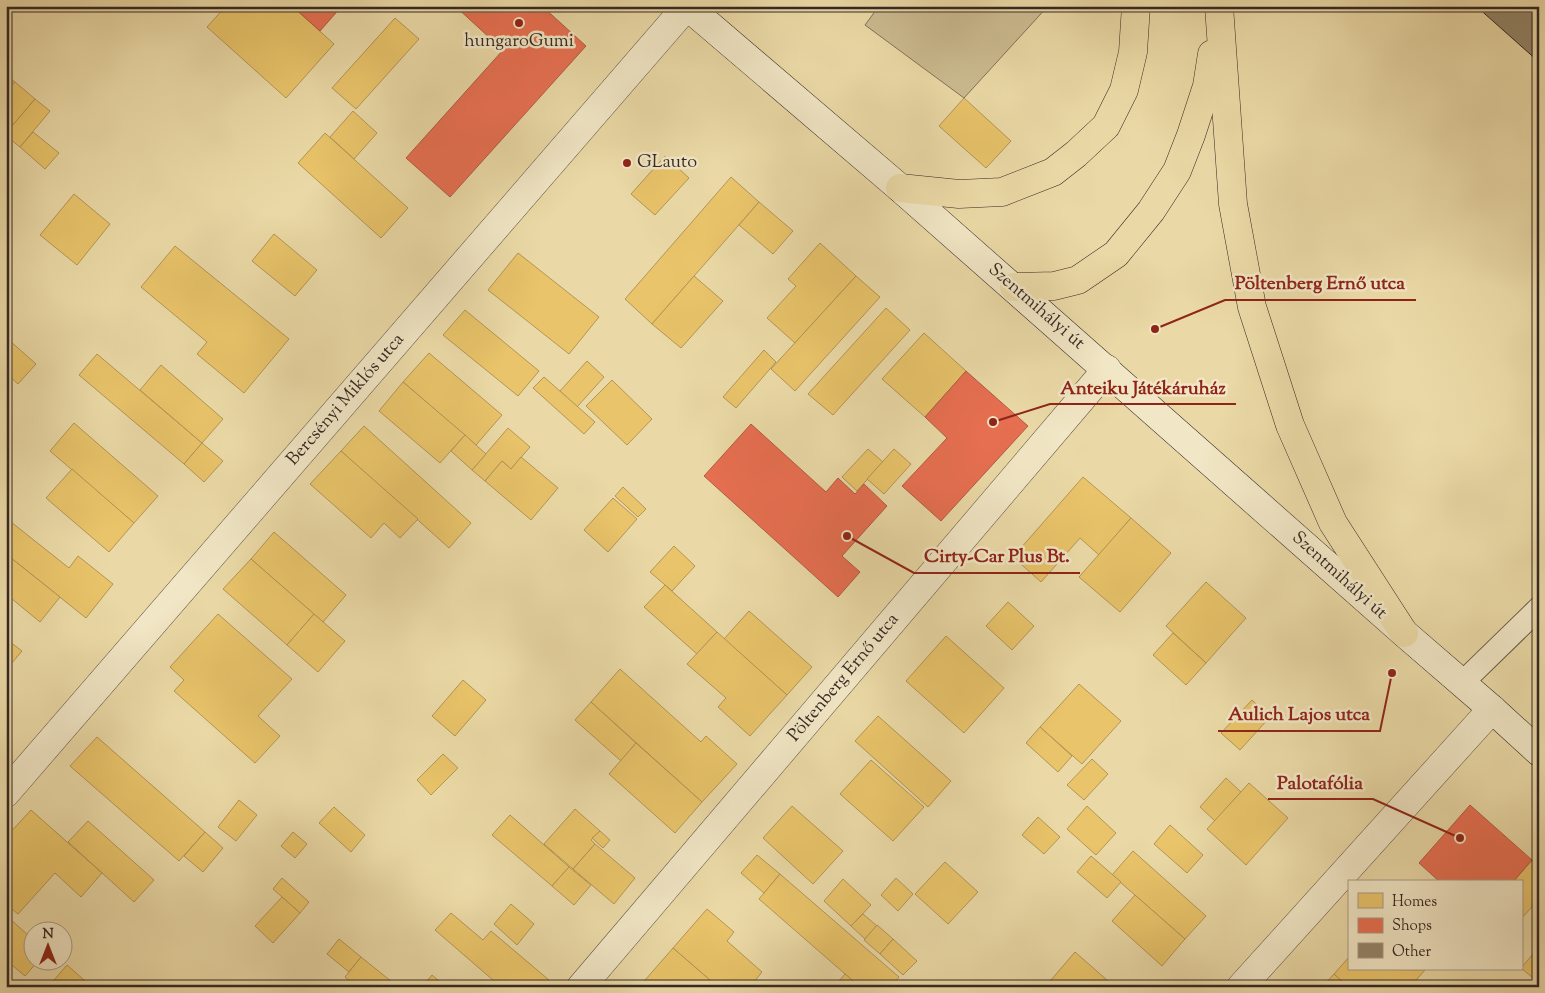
<svg xmlns="http://www.w3.org/2000/svg" width="1545" height="993" font-family="'Sorts Mill Goudy',serif">
<style>
.green{fill:#cbbb90;stroke:#80725a}
.homes{fill:#e9c46a;stroke:#b39555}
.shops{fill:#e76f51;stroke:#b25a44}
.building{fill:#938468;stroke:#352824}
.lines{fill:none;stroke-linecap:round;stroke-linejoin:round}
.service-casing{stroke:#625444;stroke-width:24}
.minor-casing{stroke:#625444;stroke-width:29}
.secondary-casing{stroke:#352824;stroke-width:29}
.primary-casing{stroke:#352824;stroke-width:29}
.motorway-casing{stroke:#352824;stroke-width:29}
.service{stroke:#f1e6c5;stroke-width:22}
.minor{stroke:#f1e6c5;stroke-width:28}
.secondary{stroke:#f1e6c5;stroke-width:28}
.primary{stroke:#ead9a6;stroke-width:28}
.motorway{stroke:#ead9a6;stroke-width:28}
.poi-dot{fill:#8f2418;stroke:#f1e6c5;stroke-width:2}
.labels{text-anchor:middle;dominant-baseline:central;stroke-width:5;stroke-linejoin:round;paint-order:stroke}
.poi-label{font-size:18px;fill:#352824;stroke:#f1e6c5}
.street-label{font-size:18px;fill:#352824;stroke:#f1e6c5}
.leader{fill:none;stroke:#8f2418;stroke-width:2}
.callout-dot{fill:#8f2418;stroke:#f1e6c5;stroke-width:2}
.callout-label{font-size:19px;text-anchor:middle;font-weight:bold;fill:#8f2418;stroke:#f1e6c5;stroke-width:5;stroke-linejoin:round;paint-order:stroke}
</style>
<rect width="100%" height="100%" fill="#ead9a6"/>
<filter id="stains"><feTurbulence type="fractalNoise" baseFrequency=".004" numOctaves="4"/><feColorMatrix values="0 0 0 0 .2 0 0 0 0 .09 0 0 0 0 .02 0 0 0 .5 -.17"/></filter>
<radialGradient id="worn" r=".72"><stop offset=".6" stop-color="#630" stop-opacity="0"/><stop offset="1" stop-color="#630" stop-opacity=".3"/></radialGradient>
<path class="green" d="M 879,6 L 1048,6 L 964,98 L 865,25 Z"/>
<g class="homes">
<path d="M 226,6 L 292,6 L 334,44 L 286,98 L 207,27 Z"/>
<path d="M 395,18 L 419,39 L 356,109 L 332,88 Z"/>
<path d="M 6,75 L 15,82 L 6,92 Z"/>
<path d="M 15,82 L 35,99 L 6,133 L 6,92 Z"/>
<path d="M 964,98 L 1011,141 L 986,168 L 939,126 Z"/>
<path d="M 35,99 L 50,111 L 20,147 L 6,136 L 6,133 Z"/>
<path d="M 353,111 L 377,133 L 354,159 L 330,137 Z"/>
<path d="M 33,132 L 59,153 L 45,169 L 20,147 Z"/>
<path d="M 325,133 L 408,208 L 381,238 L 298,163 Z"/>
<path d="M 665,156 L 689,178 L 655,215 L 631,194 Z"/>
<path d="M 731,177 L 759,202 L 652,324 L 625,299 Z"/>
<path d="M 74,194 L 110,224 L 77,265 L 40,235 Z"/>
<path d="M 759,202 L 793,231 L 773,254 L 739,225 Z"/>
<path d="M 274,234 L 317,270 L 295,296 L 252,261 Z"/>
<path d="M 820,243 L 856,276 L 795,343 L 767,318 L 796,286 L 788,279 Z"/>
<path d="M 175,246 L 289,339 L 244,393 L 197,354 L 207,342 L 141,287 Z"/>
<path d="M 518,253 L 599,317 L 569,354 L 488,290 Z"/>
<path d="M 694,276 L 723,301 L 681,348 L 652,324 Z"/>
<path d="M 856,276 L 880,297 L 795,391 L 771,369 Z"/>
<path d="M 886,308 L 910,330 L 833,415 L 808,394 Z"/>
<path d="M 465,310 L 539,371 L 518,396 L 443,335 Z"/>
<path d="M 924,333 L 966,371 L 925,417 L 882,379 Z"/>
<path d="M 9,340 L 36,364 L 18,384 L 6,373 L 6,343 Z"/>
<path d="M 764,350 L 776,362 L 736,408 L 723,397 Z"/>
<path d="M 429,353 L 502,415 L 476,445 L 403,382 Z"/>
<path d="M 97,354 L 202,443 L 184,464 L 79,375 Z"/>
<path d="M 587,361 L 604,377 L 577,407 L 560,391 Z"/>
<path d="M 161,365 L 223,419 L 202,443 L 140,390 Z"/>
<path d="M 544,377 L 595,422 L 584,434 L 533,388 Z"/>
<path d="M 612,380 L 652,419 L 627,445 L 586,406 Z"/>
<path d="M 403,382 L 465,435 L 440,463 L 379,411 Z"/>
<path d="M 74,423 L 158,496 L 134,523 L 50,451 Z"/>
<path d="M 364,426 L 471,523 L 449,548 L 341,451 Z"/>
<path d="M 508,428 L 530,447 L 511,469 L 502,461 L 485,481 L 472,470 Z"/>
<path d="M 465,435 L 486,454 L 472,470 L 451,451 Z"/>
<path d="M 202,443 L 223,461 L 204,482 L 184,464 Z"/>
<path d="M 868,449 L 883,462 L 857,491 L 842,477 Z"/>
<path d="M 894,449 L 911,464 L 884,494 L 867,479 Z"/>
<path d="M 341,451 L 418,519 L 400,538 L 384,523 L 371,538 L 310,484 Z"/>
<path d="M 521,457 L 558,488 L 531,520 L 485,481 L 502,461 L 511,469 Z"/>
<path d="M 72,469 L 134,523 L 109,552 L 46,498 Z"/>
<path d="M 1083,477 L 1131,518 L 1099,555 L 1080,538 L 1041,582 L 1013,557 Z"/>
<path d="M 623,487 L 646,509 L 638,517 L 615,496 Z"/>
<path d="M 613,498 L 637,519 L 608,552 L 584,530 Z"/>
<path d="M 6,518 L 69,568 L 78,556 L 113,584 L 86,618 L 6,554 Z"/>
<path d="M 1131,518 L 1171,553 L 1120,612 L 1079,577 Z"/>
<path d="M 274,532 L 346,595 L 323,622 L 251,559 Z"/>
<path d="M 674,546 L 695,566 L 672,591 L 650,572 Z"/>
<path d="M 6,554 L 60,597 L 40,622 L 6,594 Z"/>
<path d="M 251,559 L 314,614 L 287,645 L 223,589 Z"/>
<path d="M 1206,582 L 1246,618 L 1206,663 L 1166,626 Z"/>
<path d="M 665,585 L 717,632 L 697,654 L 644,607 Z"/>
<path d="M 1008,602 L 1034,626 L 1012,650 L 986,626 Z"/>
<path d="M 749,611 L 812,667 L 787,695 L 724,639 Z"/>
<path d="M 218,614 L 292,679 L 258,716 L 280,736 L 255,763 L 174,691 L 184,680 L 170,667 Z"/>
<path d="M 314,614 L 345,641 L 318,672 L 287,645 Z"/>
<path d="M 717,632 L 787,695 L 750,736 L 718,707 L 726,698 L 687,664 Z"/>
<path d="M 1173,633 L 1206,663 L 1186,685 L 1153,655 Z"/>
<path d="M 946,636 L 1004,688 L 964,733 L 906,681 Z"/>
<path d="M 6,639 L 22,651 L 6,670 Z"/>
<path d="M 620,669 L 701,742 L 706,736 L 737,764 L 702,802 L 591,702 Z"/>
<path d="M 463,680 L 486,700 L 455,736 L 432,716 Z"/>
<path d="M 1079,684 L 1121,721 L 1082,764 L 1040,727 Z"/>
<path d="M 1252,700 L 1270,717 L 1240,750 L 1221,733 Z"/>
<path d="M 591,702 L 636,743 L 621,761 L 575,720 Z"/>
<path d="M 878,716 L 951,781 L 928,807 L 855,741 Z"/>
<path d="M 1040,727 L 1072,756 L 1058,772 L 1026,743 Z"/>
<path d="M 97,737 L 205,832 L 179,861 L 70,766 Z"/>
<path d="M 636,743 L 702,802 L 675,833 L 609,774 Z"/>
<path d="M 443,754 L 458,768 L 431,795 L 417,780 Z"/>
<path d="M 1092,759 L 1108,774 L 1084,800 L 1067,785 Z"/>
<path d="M 871,760 L 924,807 L 893,841 L 840,794 Z"/>
<path d="M 1226,778 L 1241,792 L 1215,821 L 1200,807 Z"/>
<path d="M 1249,783 L 1288,818 L 1246,865 L 1207,829 Z"/>
<path d="M 239,800 L 257,815 L 236,841 L 218,827 Z"/>
<path d="M 792,806 L 843,851 L 813,884 L 763,838 Z"/>
<path d="M 1087,806 L 1116,833 L 1096,855 L 1067,829 Z"/>
<path d="M 334,807 L 365,835 L 351,852 L 319,823 Z"/>
<path d="M 575,809 L 600,831 L 591,840 L 595,844 L 573,869 L 544,844 Z"/>
<path d="M 31,810 L 102,873 L 81,897 L 55,873 L 18,914 L 6,904 L 6,837 Z"/>
<path d="M 510,815 L 569,867 L 552,886 L 492,835 Z"/>
<path d="M 1038,817 L 1060,837 L 1044,854 L 1022,835 Z"/>
<path d="M 88,821 L 154,880 L 134,902 L 68,842 Z"/>
<path d="M 1170,825 L 1203,855 L 1187,873 L 1154,844 Z"/>
<path d="M 600,831 L 610,840 L 603,848 L 592,838 Z"/>
<path d="M 205,832 L 223,848 L 203,872 L 184,856 Z"/>
<path d="M 293,832 L 307,844 L 295,858 L 281,846 Z"/>
<path d="M 595,844 L 635,878 L 614,904 L 573,869 Z"/>
<path d="M 1133,851 L 1206,916 L 1185,939 L 1112,875 Z"/>
<path d="M 757,855 L 780,874 L 764,893 L 741,873 Z"/>
<path d="M 1091,856 L 1121,882 L 1107,898 L 1077,872 Z"/>
<path d="M 1532,860 L 1539,866 L 1539,899 L 1522,918 L 1521,882 L 1513,882 Z"/>
<path d="M 945,862 L 978,892 L 948,924 L 915,894 Z"/>
<path d="M 569,867 L 591,885 L 574,905 L 552,886 Z"/>
<path d="M 780,874 L 899,977 L 891,987 L 860,987 L 759,899 Z"/>
<path d="M 282,878 L 309,902 L 300,913 L 273,889 Z"/>
<path d="M 896,878 L 913,894 L 898,911 L 881,895 Z"/>
<path d="M 843,879 L 871,905 L 851,926 L 824,901 Z"/>
<path d="M 1135,895 L 1185,939 L 1162,966 L 1112,921 Z"/>
<path d="M 282,897 L 300,913 L 273,943 L 255,926 Z"/>
<path d="M 511,904 L 534,924 L 517,945 L 494,924 Z"/>
<path d="M 707,909 L 734,932 L 727,941 L 762,972 L 750,987 L 718,987 L 673,948 Z"/>
<path d="M 451,913 L 483,940 L 491,931 L 549,980 L 543,987 L 501,987 L 435,930 Z"/>
<path d="M 863,914 L 877,926 L 865,939 L 851,926 Z"/>
<path d="M 6,915 L 32,939 L 32,960 L 39,960 L 25,976 L 6,960 Z"/>
<path d="M 877,925 L 893,939 L 880,954 L 864,940 Z"/>
<path d="M 339,939 L 361,957 L 349,972 L 327,954 Z"/>
<path d="M 893,939 L 917,961 L 903,975 L 880,954 Z"/>
<path d="M 1539,947 L 1539,983 L 1521,968 Z"/>
<path d="M 673,948 L 718,987 L 639,987 Z"/>
<path d="M 1075,952 L 1115,987 L 1045,987 Z"/>
<path d="M 361,957 L 397,986 L 356,987 L 345,977 Z"/>
<path d="M 1349,957 L 1349,969 L 1425,970 L 1410,987 L 1348,987 L 1334,974 Z"/>
<path d="M 67,965 L 92,987 L 48,987 Z"/>
<path d="M 845,974 L 860,987 L 834,987 Z"/>
<path d="M 1334,974 L 1348,987 L 1322,987 Z"/>
<path d="M 432,975 L 446,987 L 422,987 Z"/>
</g>
<g class="shops">
<path d="M 292,6 L 342,6 L 320,31 Z"/>
<path d="M 455,6 L 542,6 L 586,46 L 450,197 L 406,158 L 503,50 Z"/>
<path d="M 966,371 L 1028,426 L 941,521 L 902,486 L 947,438 L 925,417 Z"/>
<path d="M 751,424 L 826,492 L 838,478 L 855,494 L 864,484 L 887,506 L 842,556 L 860,572 L 838,597 L 704,476 Z"/>
<path d="M 1470,805 L 1532,860 L 1513,882 L 1440,882 L 1419,863 Z"/>
</g>
<path class="building" d="M 1476,6 L 1539,6 L 1539,62 Z"/>
<g class="lines">
<defs>
<path id="service" d="M 1462,683 L 1539,608"/>
<g id="minor">
<path d="M 6,793 L 687,6"/>
<path d="M 581,987 L 1107,369"/>
<path d="M 1241,987 L 1492,709"/>
</g>
<path id="secondary" d="M 687,6 L 900,188 L 1404,633 L 1492,709 L 1539,752"/>
<path id="primary" d="M 900,188 L 959,194 L 1002,192 L 1053,172 L 1076,154 L 1106,126 L 1124,90 L 1133,52 L 1136,6"/>
<g id="motorway">
<path d="M 1219,6 L 1233,204 L 1252,307 L 1290,425 L 1333,523 L 1404,633"/>
<path d="M 1014,287 L 1054,286 L 1078,280 L 1116,254 L 1151,211 L 1177,171 L 1191,135 L 1207,86 L 1212,54"/>
</g>
</defs>
<use href="#service" class="service-casing"/>
<use href="#minor" class="minor-casing"/>
<use href="#secondary" class="secondary-casing"/>
<use href="#primary" class="primary-casing"/>
<use href="#motorway" class="motorway-casing"/>
<use href="#service" class="service"/>
<use href="#minor" class="minor"/>
<use href="#secondary" class="secondary"/>
<use href="#primary" class="primary"/>
<use href="#motorway" class="motorway"/>
</g>
<g class="poi-dot">
<circle cx="519" cy="23" r="5"/>
<circle cx="627" cy="163" r="5"/>
</g>
<g class="labels">
<g class="poi-label">
<text x="519" y="42">hungaroGumi</text>
<text x="637" y="163" text-anchor="start">GLauto</text>
</g>
<g class="street-label">
<text transform="translate(1036 307) rotate(41)">Szentmihályi út</text>
<text transform="translate(346 400) rotate(-49)">Bercsényi Miklós utca</text>
<text transform="translate(1339 576) rotate(42)">Szentmihályi út</text>
<text transform="translate(844 678) rotate(-50)">Pöltenberg Ernő utca</text>
</g>
</g>
<path class="leader" d="M1155 329L1225 300H1416M993 422L1050 404H1236M847 536L914 573H1080M1392 673L1380 731H1218M1460 838L1373 799H1268"/>
<g class="callout-dot">
<circle cx="1155" cy="329" r="5"/>
<circle cx="993" cy="422" r="5"/>
<circle cx="847" cy="536" r="5"/>
<circle cx="1392" cy="673" r="5"/>
<circle cx="1460" cy="838" r="5"/>
</g>
<g class="callout-label">
<text x="1320" y="289">Pöltenberg Ernő utca</text>
<text x="1143" y="394">Anteiku Játékáruház</text>
<text x="997" y="562">Cirty-Car Plus Bt.</text>
<text x="1299" y="720">Aulich Lajos utca</text>
<text x="1320" y="789">Palotafólia</text>
</g>
<rect width="1545" height="993" fill="none" stroke="#ead9a6" stroke-width="25"/>
<rect x="8" y="8" width="1530" height="978" fill="none" stroke="#352824" stroke-width="2.5"/>
<rect x="12" y="12" width="1520" height="968" fill="none" stroke="#352824"/>
<rect x="1348" y="880" width="175" height="90" fill="#f1e6c5" stroke="#a69a85"/>
<rect x="1358" y="893" width="25" height="15" fill="#e9c46a" stroke="#a69a85"/>
<text x="1392" y="906" font-size="15" fill="#352824">Homes</text>
<rect x="1358" y="918" width="25" height="15" fill="#e76f51" stroke="#a69a85"/>
<text x="1392" y="930" font-size="15" fill="#352824">Shops</text>
<rect x="1358" y="943" width="25" height="15" fill="#938468" stroke="#a69a85"/>
<text x="1392" y="956" font-size="15" fill="#352824">Other</text>
<g transform="translate(48 946)"><circle r="24" fill="#f1e6c5" stroke="#a69a85"/>
<path d="M0-4L9 19L0 12L-9 19Z" fill="#8f2418"/>
<text y="-8" font-size="14" font-weight="bold" text-anchor="middle" fill="#352824">N</text>
</g>
<rect width="100%" height="100%" filter="url(#stains)"/>
<rect width="100%" height="100%" fill="url(#worn)"/>
</svg>
